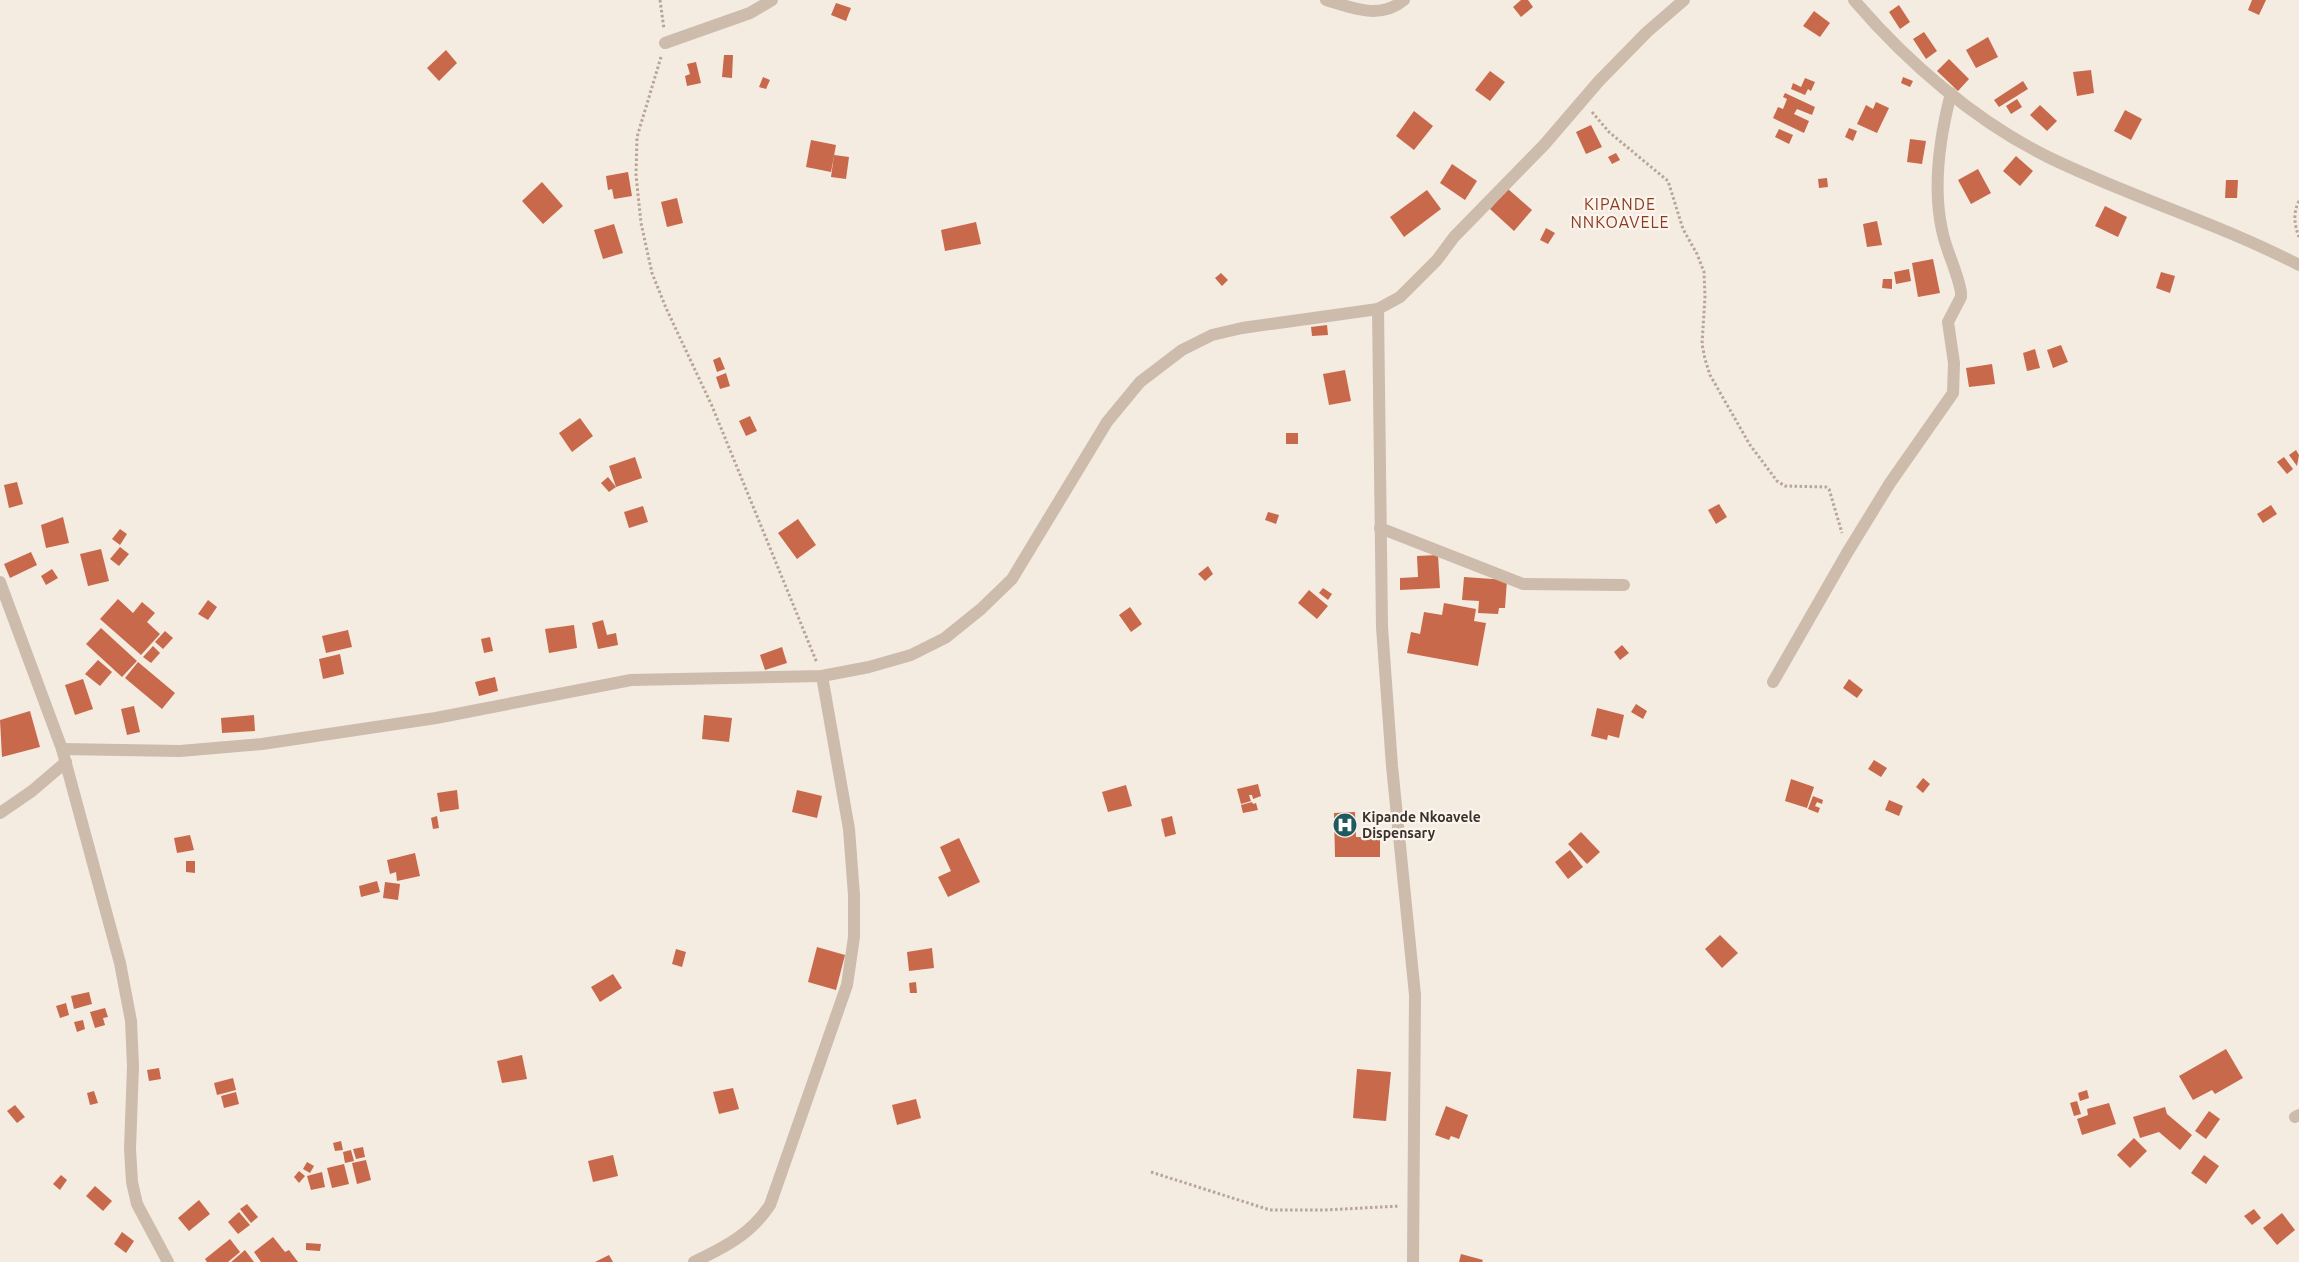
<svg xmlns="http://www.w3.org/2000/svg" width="2299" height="1262" font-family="Ubuntu,sans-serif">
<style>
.building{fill:#c8694b}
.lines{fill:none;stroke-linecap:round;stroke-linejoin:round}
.path{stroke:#b9a596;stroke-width:3;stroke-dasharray:2.5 2.5;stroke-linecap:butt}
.street{stroke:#cdbbac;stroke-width:12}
.labels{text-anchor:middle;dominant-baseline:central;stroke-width:4.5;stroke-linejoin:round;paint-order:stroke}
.poi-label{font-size:14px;font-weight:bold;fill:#3b302b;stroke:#fbf5ee;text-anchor:start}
.quarter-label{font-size:16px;letter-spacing:1px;fill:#8c3b22;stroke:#fbf5ee}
</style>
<rect width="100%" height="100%" fill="#f4ebe1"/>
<g class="building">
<path d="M 1521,0 L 1528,0 L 1533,7 L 1521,17 L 1513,7 Z"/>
<path d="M 2252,0 L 2266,0 L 2259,15 L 2248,10 Z"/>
<path d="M 836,3 L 851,8 L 846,21 L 831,15 Z"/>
<path d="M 1899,5 L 1910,22 L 1900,29 L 1889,12 Z"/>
<path d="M 1814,11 L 1830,23 L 1820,37 L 1803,26 Z"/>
<path d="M 1924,32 L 1937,51 L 1926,59 L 1913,39 Z"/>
<path d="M 1988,37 L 1998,57 L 1976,68 L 1966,50 Z"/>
<path d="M 446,50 L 457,63 L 439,81 L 427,68 Z"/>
<path d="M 724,55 L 733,55 L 732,78 L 722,77 Z"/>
<path d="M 1949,59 L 1969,79 L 1958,91 L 1937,71 Z"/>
<path d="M 696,62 L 701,83 L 687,86 L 685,76 L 690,74 L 687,64 Z"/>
<path d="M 2091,70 L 2094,93 L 2077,96 L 2073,72 Z"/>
<path d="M 1490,71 L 1505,82 L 1490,101 L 1475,90 Z"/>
<path d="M 763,77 L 770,80 L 766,89 L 759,87 Z"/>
<path d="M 1903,77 L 1913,81 L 1910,87 L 1901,83 Z"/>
<path d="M 1805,78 L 1815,82 L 1811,91 L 1808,89 L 1805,95 L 1791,89 L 1793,83 L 1801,87 Z"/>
<path d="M 2023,81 L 2028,89 L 1999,107 L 1994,100 Z"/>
<path d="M 1785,93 L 1815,107 L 1812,115 L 1797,109 L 1794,114 L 1809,121 L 1804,133 L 1773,118 L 1778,107 L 1783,109 L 1787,99 L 1783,97 Z"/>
<path d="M 2017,99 L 2022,107 L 2011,114 L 2006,106 Z"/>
<path d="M 1876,102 L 1889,108 L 1877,133 L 1857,124 L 1866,105 L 1873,109 Z"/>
<path d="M 2040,105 L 2057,121 L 2047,131 L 2030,115 Z"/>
<path d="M 2125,110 L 2142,119 L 2131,140 L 2114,131 Z"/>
<path d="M 1414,111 L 1433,126 L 1414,150 L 1396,136 Z"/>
<path d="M 1591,125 L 1602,147 L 1586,154 L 1576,132 Z"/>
<path d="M 1849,128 L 1857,131 L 1853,141 L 1845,137 Z"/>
<path d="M 1779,129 L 1793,135 L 1789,144 L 1775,137 Z"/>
<path d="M 1910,139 L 1926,141 L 1922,164 L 1907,162 Z"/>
<path d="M 811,140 L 836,145 L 831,172 L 806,167 Z"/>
<path d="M 1616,153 L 1620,160 L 1612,164 L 1608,157 Z"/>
<path d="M 834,155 L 849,157 L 846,179 L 831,177 Z"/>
<path d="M 2016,156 L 2033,171 L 2020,186 L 2003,171 Z"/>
<path d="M 1452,164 L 1477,181 L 1465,200 L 1440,183 Z"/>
<path d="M 1978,169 L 1991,193 L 1971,204 L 1958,180 Z"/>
<path d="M 628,172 L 632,196 L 614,199 L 612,189 L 608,190 L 606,176 Z"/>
<path d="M 1827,178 L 1828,187 L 1819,188 L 1818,179 Z"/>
<path d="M 2226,180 L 2238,180 L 2237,198 L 2225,198 Z"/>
<path d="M 542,182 L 563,206 L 543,224 L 522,201 Z"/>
<path d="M 1508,189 L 1532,210 L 1514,231 L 1490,209 Z"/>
<path d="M 1427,190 L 1441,209 L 1404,237 L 1390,217 Z"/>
<path d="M 677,198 L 683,223 L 667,227 L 661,202 Z"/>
<path d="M 2105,206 L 2127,217 L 2118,237 L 2095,226 Z"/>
<path d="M 1877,221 L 1882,245 L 1867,247 L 1863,224 Z"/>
<path d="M 976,222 L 981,244 L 945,251 L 941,230 Z"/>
<path d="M 614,224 L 623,253 L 603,259 L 594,230 Z"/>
<path d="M 1546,228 L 1555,233 L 1548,244 L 1540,240 Z"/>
<path d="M 1933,259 L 1940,293 L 1918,297 L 1912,263 Z"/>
<path d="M 1909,269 L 1911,281 L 1896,284 L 1894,272 Z"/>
<path d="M 2161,272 L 2175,276 L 2170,293 L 2156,288 Z"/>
<path d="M 1221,273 L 1228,280 L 1222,286 L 1215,278 Z"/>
<path d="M 1883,279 L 1892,279 L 1892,289 L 1882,288 Z"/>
<path d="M 1327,325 L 1328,335 L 1312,336 L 1311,327 Z"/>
<path d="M 2061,345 L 2068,362 L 2053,368 L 2047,350 Z"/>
<path d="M 2035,349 L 2040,368 L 2027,371 L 2023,353 Z"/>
<path d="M 720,357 L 725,369 L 717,372 L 713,360 Z"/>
<path d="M 1992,364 L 1995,384 L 1969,387 L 1966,368 Z"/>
<path d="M 1345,370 L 1351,401 L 1329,405 L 1323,374 Z"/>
<path d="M 726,373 L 730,386 L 720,389 L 716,377 Z"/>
<path d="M 750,416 L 757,431 L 746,436 L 739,421 Z"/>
<path d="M 580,418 L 593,436 L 572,452 L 559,433 Z"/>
<rect x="1286" y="433" width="12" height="11"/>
<path d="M 2296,450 L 2299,455 L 2297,466 L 2289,455 Z"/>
<path d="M 635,457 L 642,478 L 616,487 L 609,466 Z"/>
<path d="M 2284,457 L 2293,469 L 2287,474 L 2277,462 Z"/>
<path d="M 608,477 L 616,487 L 609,492 L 601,483 Z"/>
<path d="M 17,482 L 23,504 L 9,508 L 4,485 Z"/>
<path d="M 1719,504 L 1727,517 L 1716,524 L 1708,510 Z"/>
<path d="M 2271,505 L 2277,514 L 2263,523 L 2257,514 Z"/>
<path d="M 643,506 L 648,522 L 629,528 L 624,512 Z"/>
<path d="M 1268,512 L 1279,515 L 1276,524 L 1265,520 Z"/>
<path d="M 63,517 L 69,543 L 46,548 L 41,525 Z"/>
<path d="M 798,519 L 816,545 L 797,559 L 778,533 Z"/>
<path d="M 120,529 L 127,534 L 120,545 L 112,539 Z"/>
<path d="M 120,547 L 129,554 L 119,566 L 110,559 Z"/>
<path d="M 101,549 L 109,581 L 88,586 L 80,554 Z"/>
<path d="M 31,552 L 37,565 L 10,578 L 4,564 Z"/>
<path d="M 1438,555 L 1440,588 L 1400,590 L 1400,578 L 1418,577 L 1417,556 Z"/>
<path d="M 1208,566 L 1213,574 L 1205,581 L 1198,574 Z"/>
<path d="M 52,569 L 58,578 L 46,585 L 41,576 Z"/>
<path d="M 1464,577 L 1507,580 L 1505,608 L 1499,608 L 1498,614 L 1478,613 L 1479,601 L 1462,600 Z"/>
<path d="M 1323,588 L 1332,594 L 1328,600 L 1319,593 Z"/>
<path d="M 1309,590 L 1328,606 L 1317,619 L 1298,603 Z"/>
<path d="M 118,599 L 133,613 L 142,602 L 155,613 L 147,622 L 160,634 L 141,655 L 100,619 Z"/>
<path d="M 208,600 L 217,607 L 208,620 L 198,614 Z"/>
<path d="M 1444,603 L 1476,609 L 1474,621 L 1486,623 L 1478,666 L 1407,653 L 1411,632 L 1420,634 L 1424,612 L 1442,615 Z"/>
<path d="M 1130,607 L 1142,624 L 1131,632 L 1119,615 Z"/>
<path d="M 603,620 L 607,635 L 616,633 L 618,645 L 598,649 L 592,623 Z"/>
<path d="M 574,625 L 577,648 L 549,653 L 545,629 Z"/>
<path d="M 101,628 L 137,661 L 122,677 L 86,644 Z"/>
<path d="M 348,630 L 352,647 L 326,653 L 322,636 Z"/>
<path d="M 165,631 L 173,638 L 163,649 L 155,642 Z"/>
<path d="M 490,637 L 493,651 L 484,653 L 481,639 Z"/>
<path d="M 1622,645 L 1629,653 L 1620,660 L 1614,652 Z"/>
<path d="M 153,646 L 160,653 L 151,663 L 143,657 Z"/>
<path d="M 782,647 L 787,663 L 765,670 L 760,655 Z"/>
<path d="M 340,654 L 344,674 L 323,679 L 319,659 Z"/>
<path d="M 98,660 L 112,672 L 100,686 L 85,674 Z"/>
<path d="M 138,662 L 175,693 L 162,709 L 125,678 Z"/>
<path d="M 495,677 L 498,691 L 479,696 L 475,682 Z"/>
<path d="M 83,679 L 93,709 L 75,715 L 65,685 Z"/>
<path d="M 1849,679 L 1863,690 L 1857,698 L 1843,688 Z"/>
<path d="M 1636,704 L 1647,711 L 1643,719 L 1631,712 Z"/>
<path d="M 134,706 L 140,732 L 127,735 L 121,709 Z"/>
<path d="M 1597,708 L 1624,715 L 1619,738 L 1608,735 L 1607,740 L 1591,736 Z"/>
<path d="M 30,711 L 40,747 L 2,757 L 0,720 Z"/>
<path d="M 254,715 L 255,731 L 222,733 L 221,718 Z"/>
<path d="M 704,715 L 732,718 L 729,742 L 702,739 Z"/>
<path d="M 1874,760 L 1887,768 L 1881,777 L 1868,769 Z"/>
<path d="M 1923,778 L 1930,784 L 1923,793 L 1916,787 Z"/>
<path d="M 1791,779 L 1814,787 L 1807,808 L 1785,801 Z"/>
<path d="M 1258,784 L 1261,796 L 1253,799 L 1252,795 L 1249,795 L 1251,801 L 1241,804 L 1237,789 Z"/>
<path d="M 1126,785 L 1132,806 L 1108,812 L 1102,792 Z"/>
<path d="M 457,790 L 459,809 L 440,812 L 437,793 Z"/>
<path d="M 797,790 L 822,796 L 817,818 L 792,812 Z"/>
<path d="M 1813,796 L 1823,800 L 1822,804 L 1817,802 L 1815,806 L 1820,808 L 1818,813 L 1808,809 Z"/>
<path d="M 1889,800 L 1903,806 L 1899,816 L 1885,810 Z"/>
<path d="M 1252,802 L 1253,804 L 1256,803 L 1258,810 L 1243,813 L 1241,805 Z"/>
<path d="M 1355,812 L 1356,837 L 1380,837 L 1380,857 L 1335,857 L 1334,813 Z"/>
<path d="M 437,816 L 439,828 L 433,829 L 431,818 Z"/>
<path d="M 1172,816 L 1176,834 L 1165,837 L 1161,819 Z"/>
<path d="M 1581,832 L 1600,852 L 1587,864 L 1568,844 Z"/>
<path d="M 190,835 L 194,850 L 177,853 L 174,838 Z"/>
<path d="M 959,838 L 980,882 L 948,897 L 938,877 L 951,871 L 940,847 Z"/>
<path d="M 1570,850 L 1583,867 L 1568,879 L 1555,862 Z"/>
<path d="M 415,853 L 420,876 L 397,881 L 396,872 L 390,874 L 387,860 Z"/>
<path d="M 186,861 L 195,861 L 195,873 L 186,872 Z"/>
<path d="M 377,881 L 380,892 L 361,897 L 359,886 Z"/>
<path d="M 385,882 L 400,884 L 398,900 L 383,898 Z"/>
<path d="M 1720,935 L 1738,953 L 1722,968 L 1705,949 Z"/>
<path d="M 817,947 L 845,955 L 836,990 L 808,982 Z"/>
<path d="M 932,948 L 934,968 L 909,971 L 907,952 Z"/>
<path d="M 676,949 L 686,952 L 682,967 L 672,964 Z"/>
<path d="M 613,974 L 622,988 L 600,1002 L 591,987 Z"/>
<path d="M 916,982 L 917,993 L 910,993 L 909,983 Z"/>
<path d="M 89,992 L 92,1004 L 74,1009 L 71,996 Z"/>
<path d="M 66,1003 L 69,1015 L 60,1018 L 56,1006 Z"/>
<path d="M 105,1008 L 108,1017 L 103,1018 L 105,1025 L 95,1028 L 90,1012 Z"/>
<path d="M 83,1020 L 85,1029 L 77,1032 L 74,1022 Z"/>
<path d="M 2226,1049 L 2243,1078 L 2215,1094 L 2212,1090 L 2193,1100 L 2179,1076 Z"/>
<path d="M 522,1055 L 527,1079 L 502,1083 L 497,1061 Z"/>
<path d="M 159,1068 L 161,1079 L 149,1081 L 147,1070 Z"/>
<path d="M 1357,1069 L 1391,1072 L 1386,1121 L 1353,1118 Z"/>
<path d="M 233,1078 L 236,1090 L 217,1095 L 214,1083 Z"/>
<path d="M 733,1088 L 739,1109 L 719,1114 L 713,1092 Z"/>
<path d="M 2087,1090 L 2089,1098 L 2080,1101 L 2078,1093 Z"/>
<path d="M 94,1091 L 98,1103 L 90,1105 L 87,1093 Z"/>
<path d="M 236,1092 L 239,1104 L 224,1108 L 221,1096 Z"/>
<path d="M 916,1099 L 921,1118 L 897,1125 L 892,1105 Z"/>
<path d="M 2077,1101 L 2081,1114 L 2074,1116 L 2070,1103 Z"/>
<path d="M 2109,1103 L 2116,1124 L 2082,1135 L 2077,1119 L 2088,1115 L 2087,1109 Z"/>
<path d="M 15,1105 L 25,1117 L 17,1123 L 7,1111 Z"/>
<path d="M 1446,1106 L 1468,1115 L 1459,1139 L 1451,1136 L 1449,1140 L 1435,1135 Z"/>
<path d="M 2165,1107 L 2167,1114 L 2192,1135 L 2180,1150 L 2159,1132 L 2140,1138 L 2133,1117 Z"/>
<path d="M 2209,1111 L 2220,1119 L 2206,1139 L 2195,1131 Z"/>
<path d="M 2134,1138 L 2147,1151 L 2130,1168 L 2117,1155 Z"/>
<path d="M 341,1141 L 343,1150 L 335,1151 L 333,1143 Z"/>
<path d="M 363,1147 L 365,1157 L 356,1159 L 353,1149 Z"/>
<path d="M 351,1150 L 354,1161 L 345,1163 L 343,1152 Z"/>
<path d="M 613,1155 L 618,1176 L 593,1182 L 588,1161 Z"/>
<path d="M 2204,1155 L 2219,1166 L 2206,1184 L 2191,1173 Z"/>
<path d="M 366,1160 L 371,1180 L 357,1184 L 352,1163 Z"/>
<path d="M 307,1162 L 314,1166 L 310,1173 L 303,1169 Z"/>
<path d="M 344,1164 L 349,1184 L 332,1188 L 327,1168 Z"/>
<path d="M 299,1171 L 305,1176 L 299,1183 L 294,1177 Z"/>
<path d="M 322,1172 L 325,1187 L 311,1190 L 307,1176 Z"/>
<path d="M 61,1175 L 67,1180 L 60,1190 L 53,1184 Z"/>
<path d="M 95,1186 L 112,1201 L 103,1211 L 86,1196 Z"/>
<path d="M 199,1200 L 210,1214 L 189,1231 L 178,1218 Z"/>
<path d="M 247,1204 L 258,1217 L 251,1223 L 240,1209 Z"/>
<path d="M 2254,1209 L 2261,1218 L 2252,1225 L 2244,1216 Z"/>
<path d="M 239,1212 L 250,1225 L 238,1234 L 228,1222 Z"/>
<path d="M 2282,1213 L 2295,1230 L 2277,1245 L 2263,1228 Z"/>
<path d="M 122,1232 L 134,1241 L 126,1253 L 114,1244 Z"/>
<path d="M 273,1237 L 285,1252 L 289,1250 L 298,1262 L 261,1262 L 254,1252 Z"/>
<path d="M 230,1239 L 240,1252 L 228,1262 L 207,1262 L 205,1259 Z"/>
<path d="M 306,1243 L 321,1244 L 320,1251 L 306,1250 Z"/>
<path d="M 245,1250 L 254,1262 L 231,1262 Z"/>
<path d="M 1461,1254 L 1483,1260 L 1482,1262 L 1459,1262 Z"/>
<path d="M 609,1255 L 613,1262 L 595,1262 Z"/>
</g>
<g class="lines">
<g class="path">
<path d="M 660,0 L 664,29"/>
<path d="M 661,57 L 637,137 L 636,175 L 641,223 L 652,273 L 666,308 L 712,406 L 817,663"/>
<path d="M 1592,112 L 1609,132 L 1668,181 L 1683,229 L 1697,254 L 1704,272 L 1705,297 L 1702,344 L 1705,359 L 1710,375 L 1750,445 L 1777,481 L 1785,486 L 1826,487 L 1829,489 L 1842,533"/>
<path d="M 2299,201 C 2293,213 2294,224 2299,237"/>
<path d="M 1151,1172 L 1270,1210 L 1325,1210 L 1400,1206"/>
</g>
<g class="street">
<path d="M 1326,0 C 1353,8 1380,20 1404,0"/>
<path d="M 1854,0 C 1907,62 1975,121 2048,157 C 2130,197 2218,223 2299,265"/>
<path d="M 665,43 L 750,13 L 772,0"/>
<path d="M 1378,309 L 1382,627 L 1392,766 L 1415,995 L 1413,1262"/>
<path d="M 1380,528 L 1523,584 L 1624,585"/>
<path d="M 0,582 L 62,749 L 120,963 L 131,1021 L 133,1066 L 130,1149 L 132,1182 L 137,1204 L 168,1262"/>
<path d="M 1773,682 L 1847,553 L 1890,483 L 1953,393 L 1954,363 L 1948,322 L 1961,297 L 1961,292 C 1957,270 1946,251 1942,230 C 1932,185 1940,136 1951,93"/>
<path d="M 62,749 L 180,751 L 262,744 L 436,718 L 631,680 L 822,676 L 869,667 L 911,655 L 945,638 L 981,609 L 1012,579 L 1107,422 L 1140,382 L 1182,350 L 1212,335 L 1242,328 L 1378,309 L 1400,297 L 1437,260 L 1454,237 L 1544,145 L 1599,81 L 1647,32 L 1684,0"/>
<path d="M 0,813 L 32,791 L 66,762"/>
<path d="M 2295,1117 L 2299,1115"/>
<path d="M 694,1262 C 725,1247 751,1234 770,1205 L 847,985 L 854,937 L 854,895 L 849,829 L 822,676"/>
</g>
</g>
<defs>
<symbol id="hospital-disc" viewBox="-11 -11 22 22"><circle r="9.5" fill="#1f5a5e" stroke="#fbf5ee"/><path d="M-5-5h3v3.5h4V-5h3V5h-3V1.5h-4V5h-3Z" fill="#fff"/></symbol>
</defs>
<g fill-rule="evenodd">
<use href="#hospital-disc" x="1331" y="811" width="28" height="28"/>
</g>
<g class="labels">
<g class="poi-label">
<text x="1362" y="817">Kipande Nkoavele<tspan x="1362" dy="16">Dispensary</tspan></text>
</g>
<g class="quarter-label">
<text x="1620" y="204">KIPANDE<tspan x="1620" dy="18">NNKOAVELE</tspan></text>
</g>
</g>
</svg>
